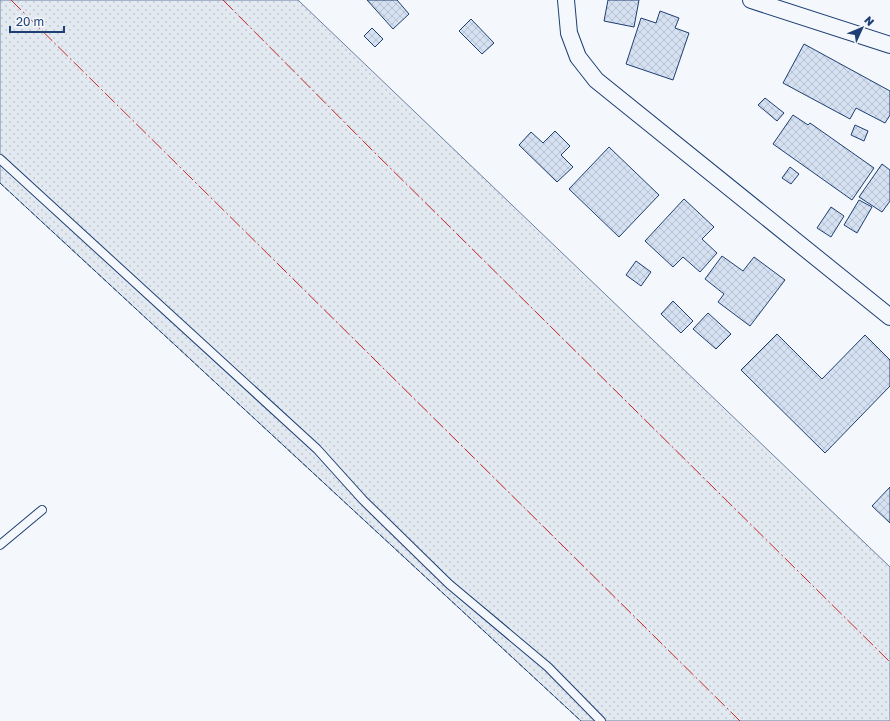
<svg xmlns="http://www.w3.org/2000/svg" width="890" height="721" font-family="'Golos Text',sans-serif">
<style>
.grass{fill:url(#grass-dots);stroke:#687fa3}
.building{fill:url(#building-cross-hatch);stroke:#1d3f73}
.lines{fill:none;stroke-linecap:round;stroke-linejoin:round}
.service-casing{stroke:#1d3f73;stroke-width:10}
.minor-casing{stroke:#1d3f73;stroke-width:18}
.service{stroke:#f4f7fb;stroke-width:8}
.minor{stroke:#f4f7fb;stroke-width:16}
.fence{stroke:#1d3f73;stroke-width:1;stroke-dasharray:5 2;stroke-linecap:butt}
.power{stroke:#c62828;stroke-width:1;stroke-dasharray:14 3 2 3;stroke-linecap:butt}
</style>
<defs>
<pattern id="grass-dots" width="8" height="8" patternUnits="userSpaceOnUse"><rect width="8" height="8" fill="#e3e9f0"/><path d="M2 2h.1M6 6h.1" fill="none" stroke="#c2c9d1" stroke-width="1.8" stroke-linecap="round"/></pattern>
<pattern id="building-cross-hatch" width="8" height="8" patternUnits="userSpaceOnUse"><rect width="8" height="8" fill="#d5e0f0"/><path d="M0 0l8 8M0 8l8-8" fill="none" stroke="#b6c1d1"/></pattern>
</defs>
<rect width="100%" height="100%" fill="#f4f7fb"/>
<path class="grass" d="M 0,0 L 298,0 L 890,567 L 890,721 L 581,721 L 0,183 Z"/>
<g class="building">
<path d="M 367,0 L 397,0 L 409,14 L 393,29 Z"/>
<path d="M 608,0 L 639,0 L 634,27 L 604,21 Z"/>
<path d="M 660,11 L 679,18 L 675,28 L 689,33 L 673,80 L 626,64 L 641,18 L 656,23 Z"/>
<path d="M 471,19 L 494,43 L 482,54 L 459,31 Z"/>
<path d="M 372,28 L 383,39 L 375,47 L 364,36 Z"/>
<path d="M 804,44 L 890,91 L 890,115 L 885,123 L 856,108 L 850,119 L 783,83 Z"/>
<path d="M 765,98 L 784,113 L 777,121 L 758,105 Z"/>
<path d="M 793,115 L 808,125 L 810,123 L 874,168 L 852,200 L 773,144 Z"/>
<path d="M 855,125 L 868,131 L 864,141 L 851,135 Z"/>
<path d="M 555,131 L 570,146 L 561,155 L 573,167 L 557,182 L 519,145 L 531,132 L 543,143 Z"/>
<path d="M 609,147 L 659,195 L 619,237 L 569,189 Z"/>
<path d="M 882,164 L 890,170 L 890,201 L 882,212 L 859,197 Z"/>
<path d="M 790,167 L 799,174 L 791,184 L 782,178 Z"/>
<path d="M 684,199 L 714,227 L 702,239 L 717,253 L 700,272 L 683,257 L 673,267 L 645,241 Z"/>
<path d="M 859,200 L 872,207 L 857,233 L 844,225 Z"/>
<path d="M 831,207 L 844,216 L 831,237 L 817,228 Z"/>
<path d="M 722,256 L 743,271 L 754,257 L 785,280 L 750,326 L 718,302 L 724,294 L 705,279 Z"/>
<path d="M 636,261 L 651,272 L 641,286 L 626,275 Z"/>
<path d="M 673,301 L 693,321 L 681,333 L 661,314 Z"/>
<path d="M 708,313 L 731,334 L 716,349 L 693,329 Z"/>
<path d="M 777,334 L 822,379 L 865,335 L 890,360 L 890,386 L 825,453 L 741,370 Z"/>
<path d="M 890,487 L 890,523 L 872,506 Z"/>
</g>
<g class="lines">
<defs>
<g id="service">
<path d="M 0,159 L 317,449 L 363,500 L 449,584 L 548,667 L 601,721"/>
<path d="M 0,545 L 42,510"/>
</g>
<g id="minor">
<path d="M 566,0 L 569,33 L 578,57 L 596,80 L 890,317"/>
<path d="M 751,0 L 890,45"/>
</g>
</defs>
<use href="#service" class="service-casing"/>
<use href="#minor" class="minor-casing"/>
<use href="#service" class="service"/>
<use href="#minor" class="minor"/>
<path class="fence" d="M 0,183 L 581,721"/>
<g class="power">
<path d="M 11,0 L 740,721"/>
<path d="M 223,0 L 371,149 L 890,662"/>
</g>
</g>
<g transform="translate(862 28) rotate(46)" stroke="#f4f7fb" stroke-width="3" paint-order="stroke">
<path d="M0-3L7 15L0 10L-7 15Z" fill="#1d3f73"/>
<text y="-6" font-size="11" font-weight="bold" text-anchor="middle" fill="#1d3f73">N</text>
</g>
<path d="M10 26v6h54v-6" fill="none" stroke="#1d3f73" stroke-width="2"/>
<text x="16" y="26" font-size="12" fill="#1d3f73" stroke="#f4f7fb" stroke-width="3" paint-order="stroke">20 m</text>
</svg>
